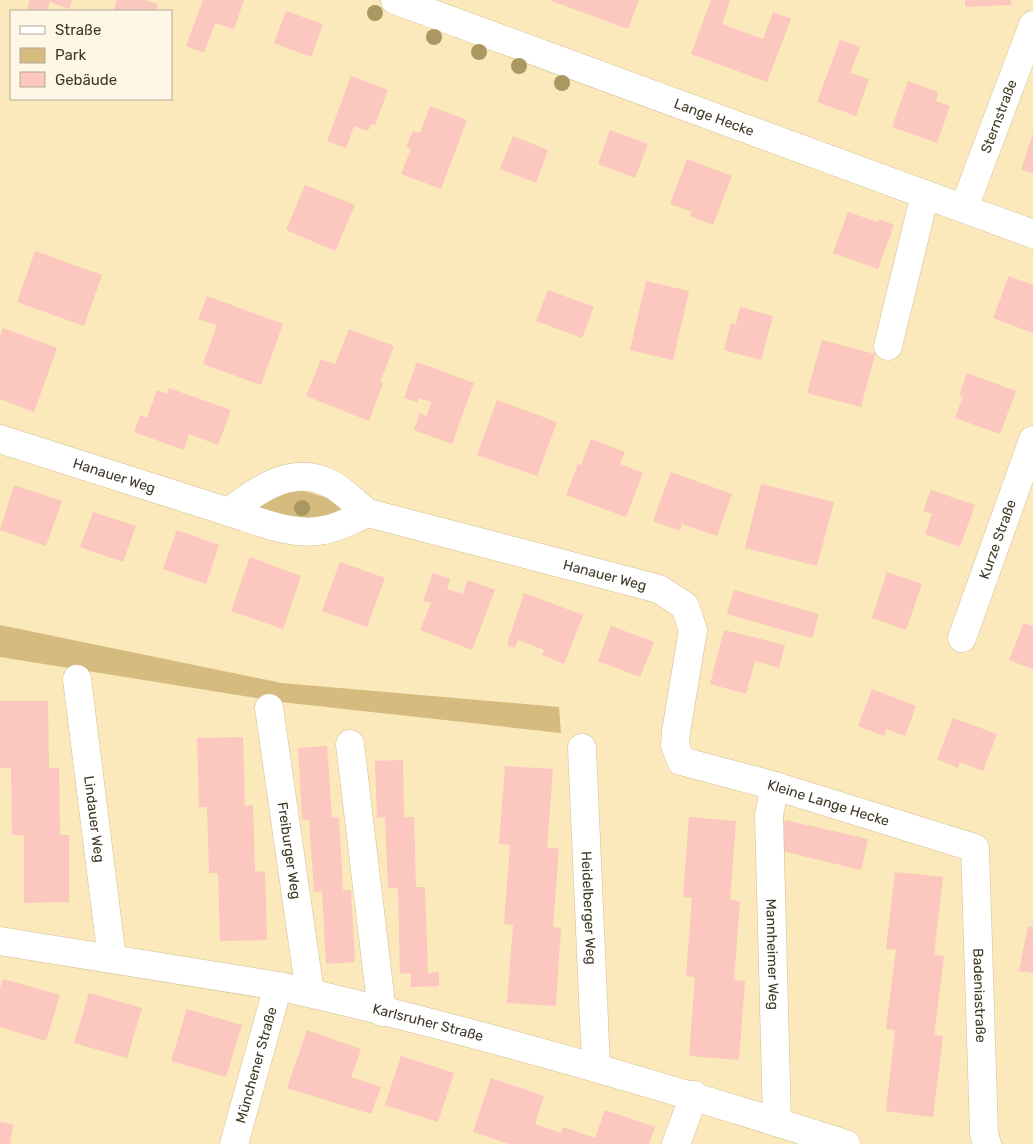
<svg xmlns="http://www.w3.org/2000/svg" width="1033" height="1144" font-family="Rubik,sans-serif">
<style>
.green{fill:#d5bc7e}
.building{fill:#fcc7bf}
.lines{fill:none;stroke-linecap:round;stroke-linejoin:round}
.minor-casing{stroke:#d2c094;stroke-width:29}
.minor{stroke:#fff;stroke-width:28}
.tree{fill:#ab9762}
.labels{text-anchor:middle;dominant-baseline:central;stroke-width:4.5;stroke-linejoin:round;paint-order:stroke}
.street-label{font-size:14px;fill:#3f3826;stroke:#fef7e5}
</style>
<rect width="100%" height="100%" fill="#fbe8bb"/>
<g class="green">
<path d="M 300,490 L 342,502 L 347,511 L 311,523 L 259,510 L 260,504 L 285,493 Z"/>
<path d="M 0,625 L 282,683 L 559,707 L 561,733 L 281,702 L 0,657 Z"/>
</g>
<g class="building">
<path d="M 30,0 L 72,0 L 69,9 L 50,2 L 47,11 L 26,11 Z"/>
<path d="M 117,0 L 145,0 L 158,4 L 155,11 L 113,11 Z"/>
<path d="M 203,0 L 244,0 L 234,29 L 215,23 L 204,53 L 186,46 Z"/>
<path d="M 549,0 L 639,0 L 628,29 Z"/>
<path d="M 711,0 L 730,0 L 722,24 L 763,39 L 773,12 L 791,19 L 767,82 L 691,54 Z"/>
<path d="M 965,0 L 1011,0 L 1011,5 L 965,7 Z"/>
<path d="M 286,11 L 323,24 L 311,57 L 274,43 Z"/>
<path d="M 840,40 L 860,47 L 850,73 L 869,79 L 856,116 L 817,102 Z"/>
<path d="M 351,76 L 388,90 L 375,125 L 371,124 L 368,131 L 354,126 L 346,148 L 327,141 Z"/>
<path d="M 908,81 L 938,92 L 936,101 L 950,106 L 937,143 L 892,127 Z"/>
<path d="M 430,106 L 467,120 L 441,189 L 401,174 L 411,149 L 406,147 L 413,131 L 420,133 Z"/>
<path d="M 610,130 L 648,144 L 635,178 L 598,164 Z"/>
<path d="M 1033,133 L 1033,173 L 1021,170 Z"/>
<path d="M 513,136 L 548,150 L 536,183 L 500,169 Z"/>
<path d="M 687,159 L 732,176 L 713,225 L 690,216 L 692,212 L 670,204 Z"/>
<path d="M 305,185 L 355,205 L 335,251 L 286,230 Z"/>
<path d="M 848,212 L 878,222 L 879,219 L 894,225 L 878,269 L 833,253 Z"/>
<path d="M 35,251 L 102,275 L 84,326 L 17,302 Z"/>
<path d="M 1009,276 L 1033,285 L 1033,333 L 993,318 Z"/>
<path d="M 646,281 L 689,291 L 673,360 L 630,350 Z"/>
<path d="M 548,290 L 594,307 L 582,338 L 536,321 Z"/>
<path d="M 207,296 L 283,324 L 261,385 L 203,364 L 217,325 L 198,319 Z"/>
<path d="M 740,307 L 773,316 L 761,360 L 724,350 L 731,323 L 736,324 Z"/>
<path d="M 3,328 L 57,348 L 34,412 L 0,399 L 0,336 Z"/>
<path d="M 349,329 L 394,346 L 380,382 L 383,383 L 369,421 L 306,396 L 321,359 L 335,364 Z"/>
<path d="M 822,340 L 875,354 L 861,407 L 807,393 Z"/>
<path d="M 417,362 L 474,383 L 452,444 L 414,430 L 420,413 L 426,416 L 432,402 L 419,398 L 417,402 L 404,398 Z"/>
<path d="M 967,373 L 1016,391 L 1000,434 L 955,418 L 963,396 L 959,395 Z"/>
<path d="M 169,388 L 231,410 L 218,445 L 189,434 L 184,450 L 134,432 L 140,415 L 147,418 L 157,390 L 167,394 Z"/>
<path d="M 497,400 L 557,422 L 537,476 L 477,455 Z"/>
<path d="M 591,439 L 625,452 L 620,464 L 643,473 L 626,517 L 566,495 L 578,464 L 581,465 Z"/>
<path d="M 671,472 L 732,494 L 717,536 L 682,524 L 680,531 L 653,521 Z"/>
<path d="M 761,484 L 834,502 L 817,566 L 745,548 Z"/>
<path d="M 14,485 L 62,501 L 46,546 L 0,530 Z"/>
<path d="M 931,490 L 975,505 L 960,547 L 925,534 L 932,514 L 923,511 Z"/>
<path d="M 93,512 L 136,526 L 123,562 L 80,547 Z"/>
<path d="M 177,530 L 219,545 L 206,584 L 163,569 Z"/>
<path d="M 250,557 L 301,576 L 283,629 L 231,611 Z"/>
<path d="M 340,562 L 385,578 L 367,627 L 322,611 Z"/>
<path d="M 887,572 L 922,584 L 906,630 L 872,618 Z"/>
<path d="M 433,573 L 450,579 L 447,589 L 463,594 L 468,580 L 495,590 L 472,650 L 420,630 L 431,603 L 423,601 Z"/>
<path d="M 734,590 L 819,614 L 812,638 L 727,614 Z"/>
<path d="M 524,593 L 583,615 L 564,664 L 542,655 L 544,650 L 518,640 L 515,648 L 507,645 Z"/>
<path d="M 1024,623 L 1033,626 L 1033,669 L 1009,660 Z"/>
<path d="M 611,626 L 654,642 L 640,677 L 598,661 Z"/>
<path d="M 724,630 L 785,645 L 779,668 L 755,661 L 746,694 L 710,684 Z"/>
<path d="M 872,689 L 916,706 L 905,736 L 886,729 L 884,736 L 858,726 Z"/>
<path d="M 0,701 L 48,701 L 49,768 L 59,768 L 60,835 L 69,835 L 69,902 L 24,903 L 24,835 L 12,835 L 11,768 L 0,768 Z"/>
<path d="M 953,718 L 997,734 L 983,771 L 960,762 L 958,768 L 937,759 Z"/>
<path d="M 243,737 L 245,806 L 253,805 L 255,872 L 265,871 L 267,940 L 220,941 L 218,873 L 209,873 L 207,807 L 199,807 L 197,738 Z"/>
<path d="M 327,746 L 332,818 L 339,818 L 343,890 L 351,890 L 355,962 L 326,964 L 322,891 L 314,892 L 309,820 L 302,820 L 298,748 Z"/>
<path d="M 403,760 L 404,817 L 414,817 L 416,887 L 425,887 L 428,973 L 439,972 L 439,986 L 411,987 L 411,973 L 400,974 L 398,888 L 388,888 L 385,817 L 377,818 L 375,761 Z"/>
<path d="M 505,766 L 553,769 L 547,848 L 559,848 L 553,927 L 561,928 L 556,1006 L 507,1003 L 513,925 L 504,924 L 510,845 L 499,844 Z"/>
<path d="M 689,817 L 736,821 L 730,900 L 740,901 L 734,980 L 745,981 L 739,1060 L 689,1056 L 695,977 L 686,976 L 692,898 L 683,897 Z"/>
<path d="M 785,820 L 868,839 L 861,870 L 778,850 Z"/>
<path d="M 895,872 L 943,877 L 934,955 L 944,956 L 934,1035 L 943,1036 L 933,1117 L 886,1111 L 895,1030 L 886,1029 L 896,950 L 886,949 Z"/>
<path d="M 1028,926 L 1033,927 L 1033,973 L 1019,971 Z"/>
<path d="M 3,979 L 60,995 L 46,1041 L 0,1027 L 0,988 Z"/>
<path d="M 89,993 L 142,1008 L 127,1058 L 74,1043 Z"/>
<path d="M 187,1009 L 242,1025 L 226,1077 L 171,1061 Z"/>
<path d="M 307,1030 L 361,1049 L 351,1077 L 381,1087 L 371,1114 L 287,1088 Z"/>
<path d="M 401,1056 L 454,1073 L 438,1122 L 385,1105 Z"/>
<path d="M 491,1078 L 544,1096 L 535,1124 L 561,1133 L 563,1127 L 595,1138 L 605,1110 L 655,1127 L 649,1144 L 509,1144 L 473,1132 Z"/>
<path d="M 0,1122 L 13,1124 L 10,1144 L 0,1144 Z"/>
</g>
<g class="lines">
<defs>
<g id="minor">
<path id="s1" d="M 395,0 L 1033,234"/>
<path id="s2" d="M 964,208 L 1033,25"/>
<path d="M 888,346 L 925,194"/>
<path id="s3" d="M 0,439 L 229,512 C 258,489 293,464 331,484 C 344,491 356,504 368,513 L 659,589 L 685,606 L 693,630 L 676,732 L 675,745 L 681,761 L 775,786 L 975,848 L 984,1134 L 987,1144"/>
<path d="M 229,512 C 259,521 293,537 324,530 C 339,528 354,518 368,513"/>
<path id="s4" d="M 962,638 L 1033,440"/>
<path id="s5" d="M 77,679 L 112,959"/>
<path id="s6" d="M 269,708 L 310,993"/>
<path d="M 350,744 L 382,1012"/>
<path id="s7" d="M 582,748 L 596,1066"/>
<path id="s8" d="M 775,786 L 769,815 L 777,1122"/>
<path id="s9" d="M 0,941 L 278,986 C 470,1029 658,1084 846,1144"/>
<path id="s10" d="M 234,1144 L 278,986"/>
<path d="M 676,1144 L 694,1095"/>
</g>
</defs>
<use href="#minor" class="minor-casing"/>
<use href="#minor" class="minor"/>
</g>
<g class="tree">
<circle cx="375" cy="13" r="8"/>
<circle cx="434" cy="37" r="8"/>
<circle cx="479" cy="52" r="8"/>
<circle cx="519" cy="66" r="8"/>
<circle cx="562" cy="83" r="8"/>
<circle cx="302" cy="508" r="8"/>
</g>
<g class="labels">
<g class="street-label">
<text stroke="none"><textPath href="#s1" startOffset="340">Lange Hecke</textPath></text>
<text stroke="none"><textPath href="#s2" startOffset="98">Sternstraße</textPath></text>
<text stroke="none"><textPath href="#s3" startOffset="120">Hanauer Weg</textPath></text>
<text stroke="none"><textPath href="#s4" startOffset="105">Kurze Straße</textPath></text>
<text stroke="none"><textPath href="#s3" startOffset="645">Hanauer Weg</textPath></text>
<text stroke="none"><textPath href="#s3" startOffset="1044">Kleine Lange Hecke</textPath></text>
<text stroke="none"><textPath href="#s5" startOffset="141">Lindauer Weg</textPath></text>
<text stroke="none"><textPath href="#s6" startOffset="144">Freiburger Weg</textPath></text>
<text stroke="none"><textPath href="#s7" startOffset="160">Heidelberger Weg</textPath></text>
<text stroke="none"><textPath href="#s8" startOffset="169">Mannheimer Weg</textPath></text>
<text stroke="none"><textPath href="#s3" startOffset="1345">Badeniastraße</textPath></text>
<text stroke="none"><textPath href="#s9" startOffset="436">Karlsruher Straße</textPath></text>
<text stroke="none"><textPath href="#s10" startOffset="82">Münchener Straße</textPath></text>
</g>
</g>
<rect x="10" y="10" width="162" height="90" fill="#fef7e5" stroke="#b2ab99"/>
<rect x="20" y="26" width="25" height="8" fill="#ffffff" stroke="#b2ab99"/>
<text x="55" y="35" font-size="15" fill="#3f3826">Straße</text>
<rect x="20" y="48" width="25" height="15" fill="#d5bc7e" stroke="#b2ab99"/>
<text x="55" y="60" font-size="15" fill="#3f3826">Park</text>
<rect x="20" y="72" width="25" height="15" fill="#fcc7bf" stroke="#b2ab99"/>
<text x="55" y="85" font-size="15" fill="#3f3826">Gebäude</text>
</svg>
